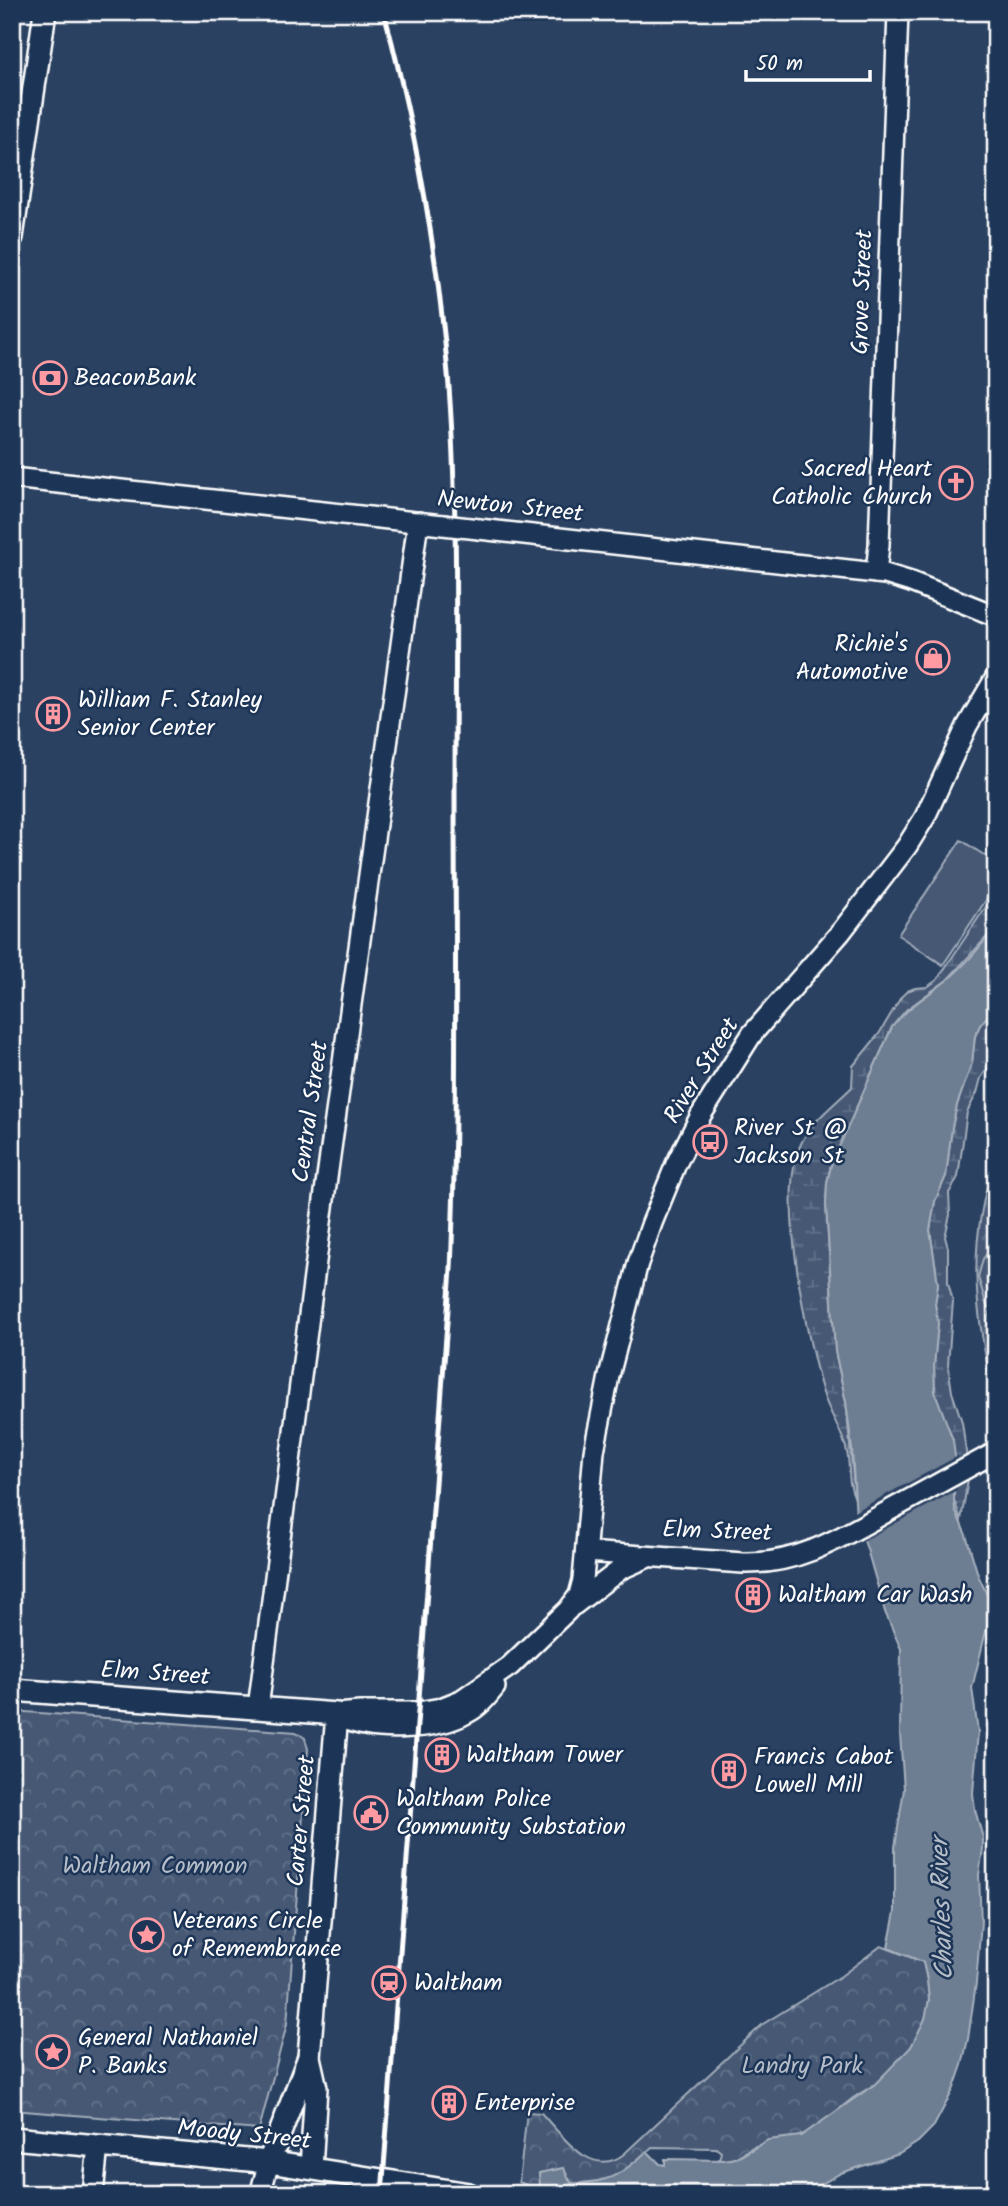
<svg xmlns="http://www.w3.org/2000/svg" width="1008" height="2206" font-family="Kalam,sans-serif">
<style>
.forest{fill:url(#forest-crowns);stroke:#a2acba;stroke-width:2}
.wetland{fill:url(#wetland-marsh);stroke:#a2acba;stroke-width:2}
.pitch{fill:#465975;stroke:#a2acba;stroke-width:2}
.water{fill:#6d7d92;stroke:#a7b1be;stroke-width:2}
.pier{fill:#2a4161}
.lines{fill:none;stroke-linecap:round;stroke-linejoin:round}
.secondary-casing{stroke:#fff;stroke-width:24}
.primary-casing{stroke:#fff;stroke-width:26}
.secondary{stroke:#1d3557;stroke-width:19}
.primary{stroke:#1d3557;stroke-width:21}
.rail{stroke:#fff;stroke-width:5}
.secondary-bridge-casing{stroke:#fff;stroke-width:24;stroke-linecap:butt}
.secondary-bridge{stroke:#1d3557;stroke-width:19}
.labels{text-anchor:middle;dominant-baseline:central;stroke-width:5;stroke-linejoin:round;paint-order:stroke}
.street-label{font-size:24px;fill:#fff;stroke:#1d3557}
.poi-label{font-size:24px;fill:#fff;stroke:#1d3557;text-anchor:start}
.park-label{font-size:24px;fill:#b5bdc8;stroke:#1d3557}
.water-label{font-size:26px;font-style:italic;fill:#b6bec8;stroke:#1d3557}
</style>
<defs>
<pattern id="forest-crowns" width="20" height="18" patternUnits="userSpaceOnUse" patternTransform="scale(1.75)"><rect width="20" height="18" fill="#465975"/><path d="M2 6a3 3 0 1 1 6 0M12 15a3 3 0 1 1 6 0" fill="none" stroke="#62728a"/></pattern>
<pattern id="wetland-marsh" width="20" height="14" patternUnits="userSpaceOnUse" patternTransform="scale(1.75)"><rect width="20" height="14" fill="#465975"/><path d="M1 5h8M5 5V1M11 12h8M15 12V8" fill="none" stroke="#62728a"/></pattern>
</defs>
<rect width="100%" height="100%" fill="#2a4161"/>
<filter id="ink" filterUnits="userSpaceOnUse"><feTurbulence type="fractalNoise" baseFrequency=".0143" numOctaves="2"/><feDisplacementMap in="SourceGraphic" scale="14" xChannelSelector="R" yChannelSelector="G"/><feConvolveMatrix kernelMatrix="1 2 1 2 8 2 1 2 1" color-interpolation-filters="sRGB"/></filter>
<g filter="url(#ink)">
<g class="forest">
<path d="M 996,1155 L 996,1406 C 975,1312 965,1248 996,1155 Z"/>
<path d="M 12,1711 L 296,1732 L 305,1738 L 308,1749 L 287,2024 L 259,2130 L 12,2110 Z"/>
<path d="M 881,1946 L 923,1962 C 926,1974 929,1987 929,1999 C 927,2032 901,2065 875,2084 C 868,2089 860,2093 853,2098 C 836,2111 819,2128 800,2136 C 785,2142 767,2141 753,2147 C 738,2155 737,2160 719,2160 L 721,2152 L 716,2148 L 652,2147 L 628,2169 L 612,2179 L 574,2184 L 569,2181 L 564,2168 L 539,2173 L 540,2184 L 538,2190 L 519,2182 L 527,2112 L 541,2113 C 562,2135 591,2180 624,2154 L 763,2024 L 841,1976 Z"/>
</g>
<g class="wetland">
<path d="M 996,901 L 996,923 L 986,938 L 947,980 L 906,1010 L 892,1027 L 831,1165 L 827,1183 L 826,1204 L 835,1351 L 846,1402 L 855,1499 C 846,1478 851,1470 847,1452 C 843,1432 829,1413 823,1393 C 807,1340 777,1195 800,1146 C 810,1122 834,1105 852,1087 L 853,1066 L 879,1034 L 901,997 L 907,991 L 915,988 L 927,987 L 937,980 L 987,905 Z"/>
<path d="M 996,1006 L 996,1056 L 981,1078 L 977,1093 L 967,1112 L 958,1177 L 949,1193 L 950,1215 L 945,1237 L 948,1248 L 948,1282 L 953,1301 L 948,1365 L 952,1392 L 962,1422 L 969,1474 L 961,1520 L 954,1500 L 954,1470 L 935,1392 L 934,1366 L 938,1323 L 935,1304 L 938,1284 L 930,1230 L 935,1201 L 946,1176 L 952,1127 L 957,1105 L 972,1063 L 975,1036 L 980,1025 Z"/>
</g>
<g class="pitch">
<path d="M 961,840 L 996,863 L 996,885 L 943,965 L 898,935 Z"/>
<path d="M 996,1241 L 996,1336 L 978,1277 L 983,1259 Z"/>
</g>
<path class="water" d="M 996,923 L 996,1006 L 980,1025 L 975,1036 L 972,1063 L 957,1105 L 952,1127 L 946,1176 L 935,1201 L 930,1230 L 938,1284 L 935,1304 L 938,1323 L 934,1366 L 935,1392 L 953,1440 L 955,1457 L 954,1500 L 955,1510 L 966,1535 L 978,1575 L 994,1610 L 986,1631 L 972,1688 L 978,1732 L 973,1793 L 975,1810 L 983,1838 L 983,1849 L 979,1875 L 981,1922 L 976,1983 L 968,2039 L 962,2065 L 954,2088 L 934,2126 L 918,2142 L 899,2154 L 841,2173 L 804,2194 L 536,2194 L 540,2184 L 539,2173 L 564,2168 L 571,2183 C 605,2185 623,2174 647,2151 L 660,2164 L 665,2165 L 665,2159 L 727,2160 L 739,2157 L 768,2140 L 801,2136 L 875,2084 L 911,2047 L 925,2019 L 929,2000 L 927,1980 L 923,1962 L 888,1948 L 895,1912 L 895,1847 L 904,1789 L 900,1734 L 901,1649 L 885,1612 L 867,1549 L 856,1519 L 852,1449 L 846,1402 L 835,1351 L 826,1204 L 827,1183 L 831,1165 L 892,1027 C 907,1007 927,996 946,981 C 965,965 984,944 996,923 Z"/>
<path class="pier" d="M 958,1456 L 957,1490 L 861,1542 L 856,1532 L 852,1513 Z"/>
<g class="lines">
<defs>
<g id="secondary">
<path d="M 12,478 L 443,525"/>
<path d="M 479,529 L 885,574 L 911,582 L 996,616"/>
<path d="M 876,573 L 879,545 L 898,12"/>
<path d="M 586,1552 L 743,1563 C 800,1565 845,1535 892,1509 C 927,1490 961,1471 996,1452"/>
<path d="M 574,1605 L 621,1569 L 648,1557"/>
<path d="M 258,1708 L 325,1192 L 418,522"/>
<path d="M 337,1714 L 360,1712 L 418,1712 L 441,1708 L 461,1700 L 510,1666 L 568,1610 L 579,1595 L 583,1580 L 594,1451 L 609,1376 L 638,1263 L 652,1223 L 676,1164 L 701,1115 L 752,1034 L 841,932 L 907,846 L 925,817 L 967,726 L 996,677"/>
<path d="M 343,1718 C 373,1733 438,1730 467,1713 C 479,1707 487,1697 495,1687"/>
<path d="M 93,2194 L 98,2146"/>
<path d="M 260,2194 L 269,2162"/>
</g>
<g id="primary">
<path d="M 12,237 L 45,12"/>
<path d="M 12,1690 L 337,1714 L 309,2057 L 269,2162"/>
<path d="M 309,2057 L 316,2088 L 311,2168"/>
<path d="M 12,2138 L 269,2162 L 469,2194"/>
</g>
</defs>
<use href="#secondary" class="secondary-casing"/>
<use href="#primary" class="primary-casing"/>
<use href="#secondary" class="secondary"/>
<use href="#primary" class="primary"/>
<path class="rail" d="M 382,2194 L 451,1269 C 458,1108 455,947 455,787 C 455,649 459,511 448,374 C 437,252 416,131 384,12"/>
<defs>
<path id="secondary-bridge" d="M 443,525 L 479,529"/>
</defs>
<use href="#secondary-bridge" class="secondary-bridge-casing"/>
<use href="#secondary-bridge" class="secondary-bridge"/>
</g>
</g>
<defs>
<symbol id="bank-ring" viewBox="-11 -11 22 22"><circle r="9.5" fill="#1d3557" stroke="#ff9aa2" stroke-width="1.5"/><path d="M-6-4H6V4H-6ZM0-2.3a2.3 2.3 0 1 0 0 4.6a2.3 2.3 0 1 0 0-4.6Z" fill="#ff9aa2"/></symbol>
<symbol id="church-ring" viewBox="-11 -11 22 22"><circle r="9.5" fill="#1d3557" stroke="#ff9aa2" stroke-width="1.5"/><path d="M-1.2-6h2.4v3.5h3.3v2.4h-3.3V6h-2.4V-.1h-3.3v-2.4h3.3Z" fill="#ff9aa2"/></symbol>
<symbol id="shop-ring" viewBox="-11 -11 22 22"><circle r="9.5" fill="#1d3557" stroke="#ff9aa2" stroke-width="1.5"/><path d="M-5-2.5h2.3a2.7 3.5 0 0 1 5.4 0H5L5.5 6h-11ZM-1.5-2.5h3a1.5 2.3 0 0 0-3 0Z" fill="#ff9aa2"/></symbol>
<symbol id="building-ring" viewBox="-11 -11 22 22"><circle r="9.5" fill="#1d3557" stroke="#ff9aa2" stroke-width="1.5"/><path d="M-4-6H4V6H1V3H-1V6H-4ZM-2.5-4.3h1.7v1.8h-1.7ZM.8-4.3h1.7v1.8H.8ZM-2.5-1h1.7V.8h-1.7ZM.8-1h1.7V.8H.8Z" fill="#ff9aa2"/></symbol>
<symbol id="bus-ring" viewBox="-11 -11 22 22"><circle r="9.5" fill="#1d3557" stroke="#ff9aa2" stroke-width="1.5"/><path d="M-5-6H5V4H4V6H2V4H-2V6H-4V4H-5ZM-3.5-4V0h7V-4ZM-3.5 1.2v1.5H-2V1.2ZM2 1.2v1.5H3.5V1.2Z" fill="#ff9aa2"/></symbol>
<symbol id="civic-ring" viewBox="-11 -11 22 22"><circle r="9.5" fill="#1d3557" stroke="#ff9aa2" stroke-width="1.5"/><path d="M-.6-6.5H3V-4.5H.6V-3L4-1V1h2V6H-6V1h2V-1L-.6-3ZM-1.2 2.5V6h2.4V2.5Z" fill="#ff9aa2"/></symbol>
<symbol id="sight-ring" viewBox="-11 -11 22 22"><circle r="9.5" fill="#1d3557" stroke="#ff9aa2" stroke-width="1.5"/><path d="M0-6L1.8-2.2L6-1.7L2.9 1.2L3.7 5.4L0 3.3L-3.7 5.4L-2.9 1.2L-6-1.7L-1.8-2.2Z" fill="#ff9aa2"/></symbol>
<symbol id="station-ring" viewBox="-11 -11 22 22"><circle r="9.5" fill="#1d3557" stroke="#ff9aa2" stroke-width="1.5"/><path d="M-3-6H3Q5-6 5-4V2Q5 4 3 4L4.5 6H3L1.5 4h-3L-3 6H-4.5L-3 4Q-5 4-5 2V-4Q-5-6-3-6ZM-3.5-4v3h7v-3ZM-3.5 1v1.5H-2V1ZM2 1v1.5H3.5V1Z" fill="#ff9aa2"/></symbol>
</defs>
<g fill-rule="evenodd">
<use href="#bank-ring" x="31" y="359" width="38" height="38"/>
<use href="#church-ring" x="937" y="464" width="38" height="38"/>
<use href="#shop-ring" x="914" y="639" width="38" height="38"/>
<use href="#building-ring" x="34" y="695" width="38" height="38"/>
<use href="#bus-ring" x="691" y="1123" width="38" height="38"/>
<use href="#building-ring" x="734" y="1576" width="38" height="38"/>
<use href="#building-ring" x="423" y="1736" width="38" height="38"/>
<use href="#building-ring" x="710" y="1752" width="38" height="38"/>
<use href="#civic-ring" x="352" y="1794" width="38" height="38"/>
<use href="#sight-ring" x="128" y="1916" width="38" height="38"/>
<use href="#station-ring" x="370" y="1964" width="38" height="38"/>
<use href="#sight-ring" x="34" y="2033" width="38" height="38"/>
<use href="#building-ring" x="430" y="2084" width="38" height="38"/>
</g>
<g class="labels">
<g class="street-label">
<text transform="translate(863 292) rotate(-88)">Grove Street</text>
<text transform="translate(510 507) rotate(6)">Newton Street</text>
<text transform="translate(702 1071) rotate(-58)">River Street</text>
<text transform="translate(311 1112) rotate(-82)">Central Street</text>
<text transform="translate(717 1532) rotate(2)">Elm Street</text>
<text transform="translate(155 1674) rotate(4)">Elm Street</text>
<text transform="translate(302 1821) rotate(-85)">Carter Street</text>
<text transform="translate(244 2135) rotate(6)">Moody Street</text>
</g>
<g class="poi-label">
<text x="74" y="378">BeaconBank</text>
<text x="932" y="469" text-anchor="end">Sacred Heart<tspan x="932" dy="28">Catholic Church</tspan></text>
<text x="908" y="644" text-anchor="end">Richie's<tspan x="908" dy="28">Automotive</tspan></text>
<text x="78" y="700">William F. Stanley<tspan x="78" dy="28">Senior Center</tspan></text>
<text x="734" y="1128">River St @<tspan x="734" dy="28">Jackson St</tspan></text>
<text x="778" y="1595">Waltham Car Wash</text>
<text x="466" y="1755">Waltham Tower</text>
<text x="754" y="1757">Francis Cabot<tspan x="754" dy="28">Lowell Mill</tspan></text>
<text x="396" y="1799">Waltham Police<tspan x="396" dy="28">Community Substation</tspan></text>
<text x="172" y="1921">Veterans Circle<tspan x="172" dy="28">of Remembrance</tspan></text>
<text x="414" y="1983">Waltham</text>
<text x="78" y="2038">General Nathaniel<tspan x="78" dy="28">P. Banks</tspan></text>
<text x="474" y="2103">Enterprise</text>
</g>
<g class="park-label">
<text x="155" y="1866">Waltham Common</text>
<text x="802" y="2066">Landry Park</text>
</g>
<g class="water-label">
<text transform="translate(943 1909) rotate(-92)">Charles River</text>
</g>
</g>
<rect width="1008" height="2206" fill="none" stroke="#1d3557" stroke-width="42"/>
<rect x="21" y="21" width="966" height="2164" fill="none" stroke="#fff" stroke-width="2.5" filter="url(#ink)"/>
<path d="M746 70v10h124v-10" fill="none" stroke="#ffffff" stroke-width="3.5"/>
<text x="756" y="70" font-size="21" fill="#ffffff" stroke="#1d3557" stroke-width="5" paint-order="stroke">50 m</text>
</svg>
